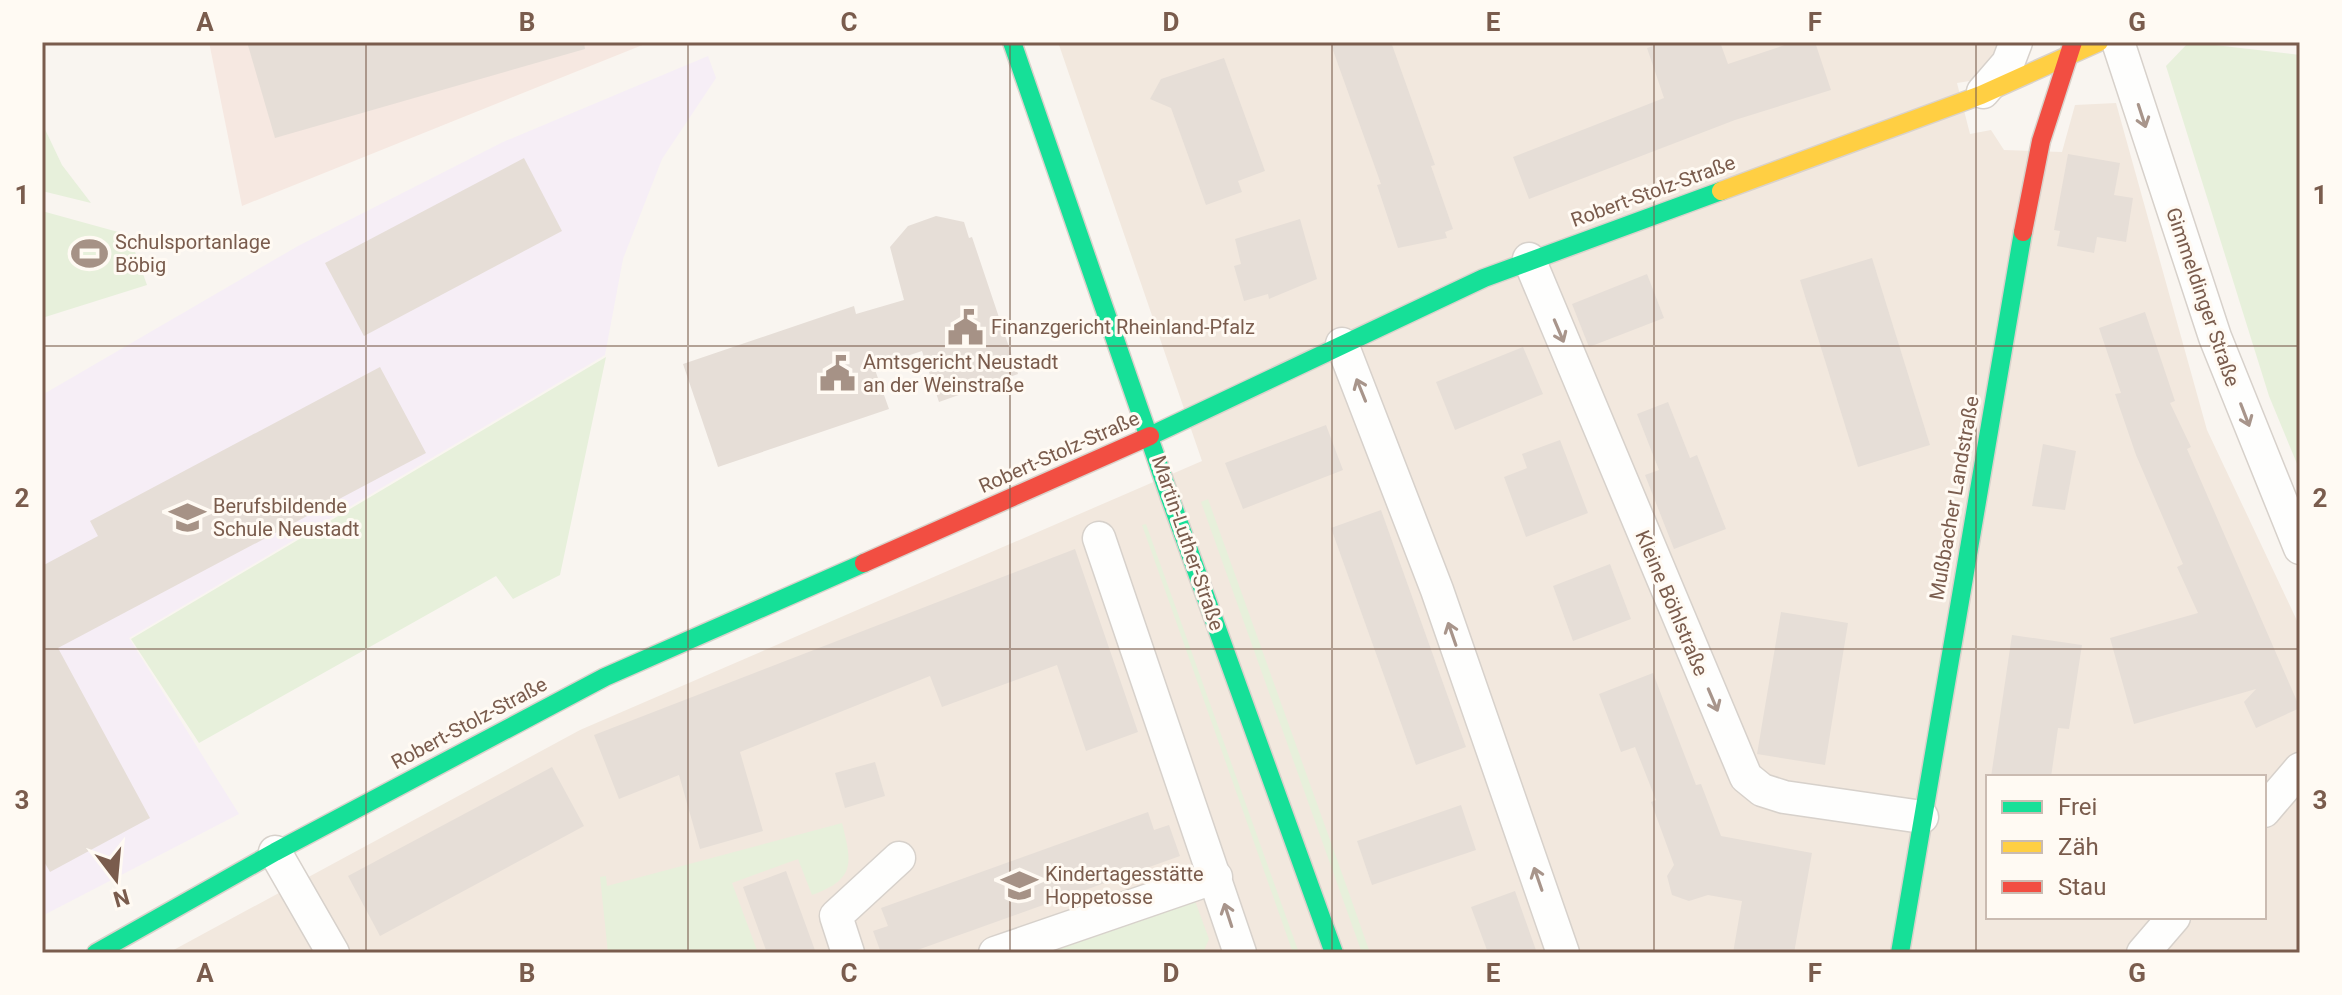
<svg xmlns="http://www.w3.org/2000/svg" width="2342" height="995" font-family="Roboto,sans-serif">
<style>
.residential{fill:#f2e8de;fill-rule:evenodd}
.commercial{fill:#f6e8e1}
.education{fill:#f6eef6}
.green{fill:#e7f0db}
.building{fill:#e6ded7}
.lines{fill:none;stroke-linecap:round;stroke-linejoin:round}
.street-casing{stroke:#d7d1cb;stroke-width:35}
.fast-casing{stroke:#d9d2cb;stroke-width:21}
.slow-casing{stroke:#d9d2cb;stroke-width:21}
.jam-casing{stroke:#d9d2cb;stroke-width:21}
.street{stroke:#fefefd;stroke-width:32}
.fast{stroke:#16e098;stroke-width:18}
.slow{stroke:#ffcf43;stroke-width:18}
.jam{stroke:#f24e42;stroke-width:18}
.oneway{stroke:#a8958b}
.grid{fill:none;stroke:#7a5c4d;stroke-width:2;stroke-opacity:0.55}
.labels{text-anchor:middle;dominant-baseline:central;stroke-width:6;stroke-linejoin:round;paint-order:stroke}
.street-label{font-size:20px;fill:#7a5c4d;stroke:#fffaf3}
.poi-label{font-size:20px;fill:#7a5c4d;stroke:#fffaf3;text-anchor:start}
.neatline{fill:none;stroke:#7a5c4d;stroke-width:3}
.grid-label{font-size:26px;text-anchor:middle;font-weight:bold;fill:#7a5c4d}
</style>
<rect width="100%" height="100%" fill="#f9f5f0"/>
<path class="residential" d="M 1058,42 L 2000,42 L 2001,46 L 1976,80 L 1957,83 L 1970,134 L 1991,130 L 2004,150 L 2062,152 L 2075,105 L 2116,103 L 2207,430 L 2300,627 L 2300,953 L 168,953 L 580,730 L 1202,461 ZM 1988,777 L 2264,777 L 2264,917 L 1988,917 Z"/>
<path class="commercial" d="M 209,42 L 650,42 L 242,206 Z"/>
<path class="education" d="M 708,56 L 716,78 L 662,159 L 623,259 L 605,355 L 129,638 L 239,814 L 42,916 L 42,395 L 298,246 L 503,142 Z"/>
<g class="green">
<path d="M 2189,42 L 2300,55 L 2300,471 L 2269,396 L 2166,66 Z"/>
<path d="M 42,123 L 62,165 L 91,203 L 42,191 Z"/>
<path d="M 42,211 L 129,235 L 147,285 L 42,318 Z"/>
<path d="M 606,357 L 560,575 L 513,599 L 496,576 L 199,743 L 131,639 Z"/>
<path d="M 1208,499 L 1349,893 L 1370,953 L 1362,953 L 1201,502 Z"/>
<path d="M 1146,524 L 1299,953 L 1293,953 L 1142,525 Z"/>
<path d="M 842,823 C 852,863 856,879 812,895 L 798,859 L 732,883 L 758,953 L 608,953 L 600,877 L 606,876 L 607,886 Z"/>
<path d="M 1194,898 L 1209,939 L 1203,953 L 1018,953 Z"/>
</g>
<g class="building">
<path d="M 247,42 L 584,42 L 585,49 L 275,138 Z"/>
<path d="M 1330,42 L 1391,42 L 1435,165 L 1431,166 L 1453,229 L 1445,232 L 1447,238 L 1398,248 L 1377,185 L 1381,184 Z"/>
<path d="M 1665,42 L 1720,42 L 1728,64 L 1794,42 L 1815,42 L 1831,90 L 1735,120 L 1529,199 L 1513,157 L 1664,98 L 1647,48 Z"/>
<path d="M 1224,58 L 1265,171 L 1238,181 L 1242,192 L 1206,205 L 1171,108 L 1150,99 L 1161,79 Z"/>
<path d="M 2068,154 L 2120,163 L 2114,195 L 2133,198 L 2126,242 L 2097,237 L 2094,253 L 2057,246 L 2060,231 L 2054,230 Z"/>
<path d="M 524,158 L 562,231 L 364,336 L 325,263 Z"/>
<path d="M 936,216 L 964,222 L 969,238 L 972,237 L 1018,374 L 939,402 L 922,351 L 874,367 L 889,409 L 718,467 L 683,364 L 854,306 L 856,314 L 904,300 L 890,247 L 908,226 Z"/>
<path d="M 1300,219 L 1317,279 L 1269,299 L 1268,294 L 1244,301 L 1234,266 L 1241,264 L 1235,239 Z"/>
<path d="M 1872,258 L 1930,445 L 1858,467 L 1800,280 Z"/>
<path d="M 1647,274 L 1664,318 L 1589,347 L 1572,304 Z"/>
<path d="M 2145,312 L 2175,401 L 2170,403 L 2191,447 L 2187,449 L 2300,708 L 2256,728 L 2244,702 L 2256,689 L 2134,724 L 2110,638 L 2198,613 L 2177,567 L 2183,564 L 2136,455 L 2115,394 L 2121,393 L 2099,328 Z"/>
<path d="M 1523,347 L 1543,394 L 1455,430 L 1436,382 Z"/>
<path d="M 380,367 L 426,453 L 58,648 L 150,818 L 50,872 L 42,858 L 42,566 L 98,536 L 90,521 Z"/>
<path d="M 1668,402 L 1690,458 L 1697,455 L 1726,529 L 1674,549 L 1645,475 L 1659,470 L 1637,414 Z"/>
<path d="M 1326,425 L 1343,470 L 1243,509 L 1225,463 Z"/>
<path d="M 1560,440 L 1588,513 L 1526,537 L 1504,477 L 1527,468 L 1522,454 Z"/>
<path d="M 2043,444 L 2076,451 L 2065,510 L 2032,506 Z"/>
<path d="M 1381,510 L 1466,747 L 1416,765 L 1331,528 Z"/>
<path d="M 1075,549 L 1138,732 L 1086,751 L 1057,665 L 942,707 L 930,676 L 740,752 L 763,831 L 700,849 L 679,775 L 619,799 L 594,735 Z"/>
<path d="M 1610,564 L 1631,619 L 1573,641 L 1553,586 Z"/>
<path d="M 1781,612 L 1848,623 L 1825,765 L 1757,754 Z"/>
<path d="M 2012,635 L 2082,645 L 2069,729 L 2058,728 L 2051,777 L 1991,777 Z"/>
<path d="M 1653,673 L 1696,785 L 1701,784 L 1721,836 L 1812,853 L 1794,953 L 1733,953 L 1742,901 L 1708,895 L 1689,901 L 1672,895 L 1667,876 L 1674,865 L 1651,802 L 1656,800 L 1635,747 L 1621,752 L 1599,694 Z"/>
<path d="M 875,762 L 885,796 L 845,808 L 835,773 Z"/>
<path d="M 552,767 L 584,826 L 380,936 L 348,876 Z"/>
<path d="M 1461,805 L 1476,850 L 1372,885 L 1357,841 Z"/>
<path d="M 1148,812 L 1154,830 L 1169,825 L 1180,856 L 909,953 L 881,953 L 873,931 L 888,926 L 881,908 Z"/>
<path d="M 786,871 L 816,953 L 767,953 L 743,887 Z"/>
<path d="M 1515,891 L 1537,953 L 1488,953 L 1471,907 Z"/>
</g>
<g class="lines">
<defs>
<g id="street">
<path d="M 2118,42 L 2215,337 L 2300,548"/>
<path d="M 1983,92 L 2008,63 L 2016,42"/>
<path d="M 1529,259 L 1746,777 L 1762,790 L 1784,797 L 1922,817"/>
<path d="M 1342,344 L 1437,590 L 1563,953"/>
<path d="M 1099,538 L 1240,953"/>
<path d="M 2264,811 L 2300,769"/>
<path d="M 275,852 L 333,953"/>
<path d="M 848,953 L 836,916 L 899,858"/>
<path d="M 995,953 L 1216,877"/>
<path d="M 2143,953 L 2174,917"/>
</g>
<g id="fast">
<path d="M 1012,42 L 1170,498 L 1334,953"/>
<path d="M 1150,436 L 1484,278 L 1721,191"/>
<path d="M 96,953 L 275,852 L 605,677 L 864,563"/>
<path d="M 1900,953 L 2023,232"/>
</g>
<path id="slow" d="M 1721,191 L 1981,95 L 2099,42"/>
<g id="jam">
<path d="M 2023,232 L 2041,141 L 2073,42"/>
<path d="M 864,563 L 1150,436"/>
</g>
</defs>
<use href="#street" class="street-casing"/>
<use href="#fast" class="fast-casing"/>
<use href="#slow" class="slow-casing"/>
<use href="#jam" class="jam-casing"/>
<use href="#street" class="street"/>
<use href="#fast" class="fast"/>
<use href="#slow" class="slow"/>
<use href="#jam" class="jam"/>
</g>
<defs><path id="oneway-shaft" d="M-6 0H5M1.5-3L5.5 0L1.5 3" fill="none" stroke-width="1.6" stroke-linecap="round" stroke-linejoin="round" transform="scale(2)"/></defs>
<g class="oneway">
<use href="#oneway-shaft" transform="translate(2142 116) rotate(72)"/>
<use href="#oneway-shaft" transform="translate(1559 331) rotate(67)"/>
<use href="#oneway-shaft" transform="translate(1361 390) rotate(-112)"/>
<use href="#oneway-shaft" transform="translate(2245 415) rotate(69)"/>
<use href="#oneway-shaft" transform="translate(1452 634) rotate(-109)"/>
<use href="#oneway-shaft" transform="translate(1713 700) rotate(67)"/>
<use href="#oneway-shaft" transform="translate(1538 879) rotate(-109)"/>
<use href="#oneway-shaft" transform="translate(1228 915) rotate(-108)"/>
</g>
<path class="grid" d="M 366,42 L 366,953M 688,42 L 688,953M 1010,42 L 1010,953M 1332,42 L 1332,953M 1654,42 L 1654,953M 1976,42 L 1976,953M 42,346 L 2300,346M 42,649 L 2300,649"/>
<defs>
<symbol id="stadium-bare" viewBox="-9 -9 18 18"><path d="M0-5a6.5 5 0 1 0 0 10a6.5 5 0 1 0 0-10ZM-3.5-1.8h7v3.6h-7Z" fill="#a69286" stroke="#fffaf3" stroke-width="2.5" paint-order="stroke"/></symbol>
<symbol id="civic-bare" viewBox="-9 -9 18 18"><path d="M-.6-6.5H3V-4.5H.6V-3L4-1V1h2V6H-6V1h2V-1L-.6-3ZM-1.2 2.5V6h2.4V2.5Z" fill="#a69286" stroke="#fffaf3" stroke-width="2.5" paint-order="stroke"/></symbol>
<symbol id="school-bare" viewBox="-9 -9 18 18"><path d="M0-5L7-2L0 1L-7-2ZM-4 1L0 2.5L4 1V4Q0 6-4 4Z" fill="#a69286" stroke="#fffaf3" stroke-width="2.5" paint-order="stroke"/></symbol>
</defs>
<g fill-rule="evenodd">
<use href="#stadium-bare" x="64" y="228" width="51" height="51"/>
<use href="#civic-bare" x="940" y="302" width="51" height="51"/>
<use href="#civic-bare" x="812" y="348" width="51" height="51"/>
<use href="#school-bare" x="162" y="492" width="51" height="51"/>
<use href="#school-bare" x="994" y="860" width="51" height="51"/>
</g>
<g class="labels">
<g class="street-label">
<text transform="translate(1653 191) rotate(-20)">Robert-Stolz-Straße</text>
<text transform="translate(2203 297) rotate(71)">Gimmeldinger Straße</text>
<text transform="translate(1059 452) rotate(-24)">Robert-Stolz-Straße</text>
<text transform="translate(1954 498) rotate(-80)">Mußbacher Landstraße</text>
<text transform="translate(1188 543) rotate(71)">Martin-Luther-Straße</text>
<text transform="translate(1672 603) rotate(67)">Kleine Böhlstraße</text>
<text transform="translate(469 723) rotate(-28)">Robert-Stolz-Straße</text>
</g>
<g class="poi-label">
<text x="115" y="242">Schulsportanlage<tspan x="115" dy="23">Böbig</tspan></text>
<text x="991" y="327">Finanzgericht Rheinland-Pfalz</text>
<text x="863" y="362">Amtsgericht Neustadt<tspan x="863" dy="23">an der Weinstraße</tspan></text>
<text x="213" y="506">Berufsbildende<tspan x="213" dy="23">Schule Neustadt</tspan></text>
<text x="1045" y="874">Kindertagesstätte<tspan x="1045" dy="23">Hoppetosse</tspan></text>
</g>
</g>
<rect width="2342" height="995" fill="none" stroke="#fffaf3" stroke-width="88"/>
<rect x="1986" y="775" width="280" height="144" fill="#fffaf3" stroke="#cabbb1" stroke-width="2"/>
<rect x="2002" y="801" width="40" height="12" fill="#16e098" stroke="#cabbb1" stroke-width="2"/>
<text x="2058" y="815" font-size="24" fill="#7a5c4d">Frei</text>
<rect x="2002" y="841" width="40" height="12" fill="#ffcf43" stroke="#cabbb1" stroke-width="2"/>
<text x="2058" y="855" font-size="24" fill="#7a5c4d">Zäh</text>
<rect x="2002" y="881" width="40" height="12" fill="#f24e42" stroke="#cabbb1" stroke-width="2"/>
<text x="2058" y="895" font-size="24" fill="#7a5c4d">Stau</text>
<g transform="translate(116 879) rotate(164)" stroke="#fffaf3" stroke-width="6" paint-order="stroke">
<path d="M0-6L14 30L0 20L-14 30Z" fill="#7a5c4d"/>
<text y="-12" font-size="22" font-weight="bold" text-anchor="middle" fill="#7a5c4d">N</text>
</g>
<rect x="44" y="44" width="2254" height="907" class="neatline"/>
<g class="grid-label">
<text x="205" y="31">A</text>
<text x="527" y="31">B</text>
<text x="849" y="31">C</text>
<text x="1171" y="31">D</text>
<text x="1493" y="31">E</text>
<text x="1815" y="31">F</text>
<text x="2137" y="31">G</text>
<text x="22" y="204">1</text>
<text x="2320" y="204">1</text>
<text x="22" y="507">2</text>
<text x="2320" y="507">2</text>
<text x="22" y="809">3</text>
<text x="2320" y="809">3</text>
<text x="205" y="982">A</text>
<text x="527" y="982">B</text>
<text x="849" y="982">C</text>
<text x="1171" y="982">D</text>
<text x="1493" y="982">E</text>
<text x="1815" y="982">F</text>
<text x="2137" y="982">G</text>
</g>
</svg>
